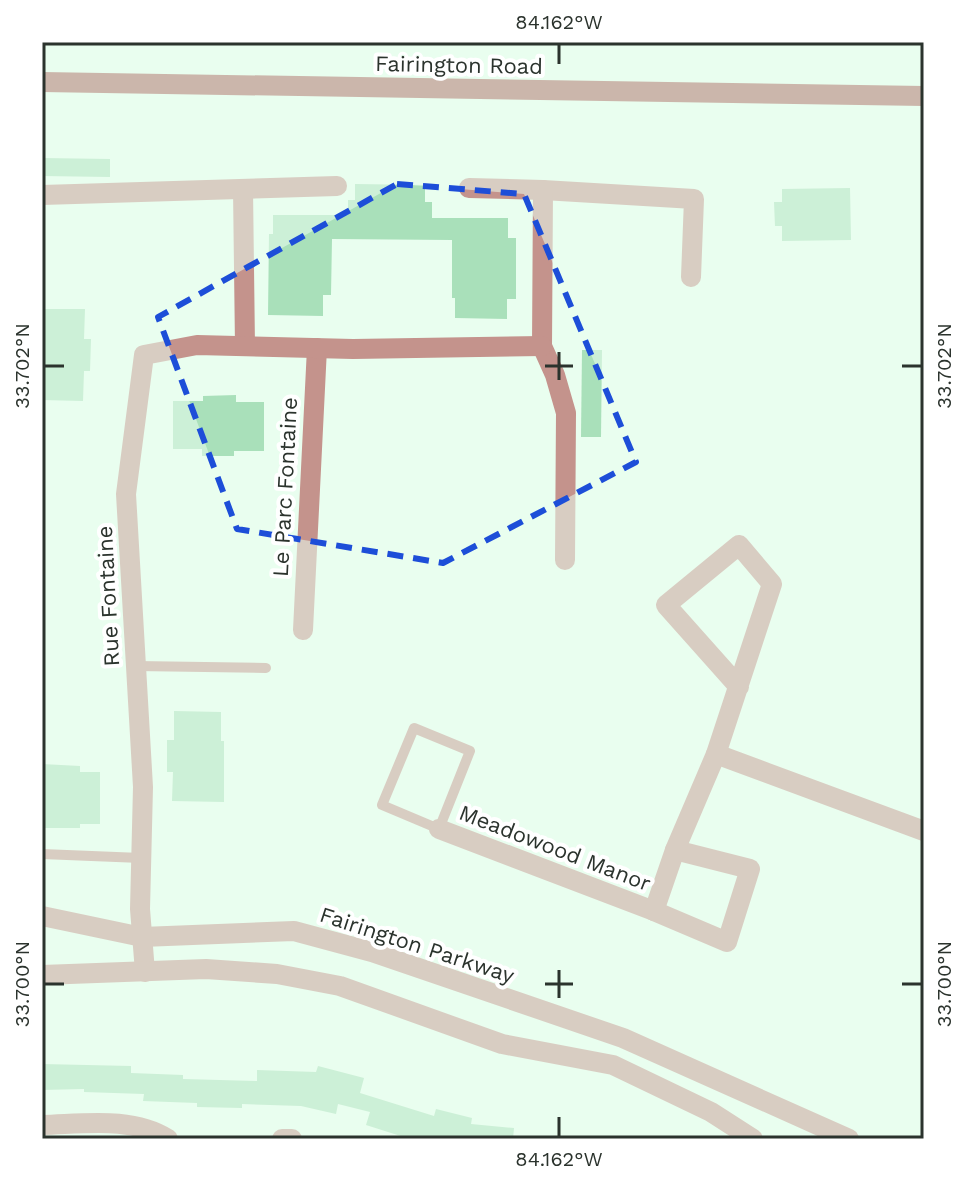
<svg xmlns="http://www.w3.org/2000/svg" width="966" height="1181" font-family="'Work Sans',sans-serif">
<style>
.building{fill:#a9e0ba}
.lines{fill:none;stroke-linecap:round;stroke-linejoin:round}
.lane{stroke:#c4938c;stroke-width:10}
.street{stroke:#c4938c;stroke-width:20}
.secondary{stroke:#a76159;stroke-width:20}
.marked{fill:none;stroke:#1d4ed8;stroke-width:6;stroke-dasharray:16 10;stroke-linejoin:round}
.ticks{fill:none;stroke:#2b332d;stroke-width:3}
.labels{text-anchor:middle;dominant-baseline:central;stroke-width:8;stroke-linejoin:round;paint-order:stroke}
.street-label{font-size:22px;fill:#2b332d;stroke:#fff}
.neatline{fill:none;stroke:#2b332d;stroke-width:3}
.ticks-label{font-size:20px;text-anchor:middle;fill:#2b332d}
</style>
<rect width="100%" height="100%" fill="#e9feef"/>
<g class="building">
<path d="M 42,158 L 110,159 L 110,177 L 42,176 Z"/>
<path d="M 355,184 L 425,185 L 425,202 L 432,202 L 432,218 L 508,218 L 508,238 L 516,238 L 516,299 L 507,299 L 507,319 L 455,318 L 455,298 L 452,298 L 452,240 L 332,239 L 331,295 L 323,295 L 323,316 L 268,315 L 269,234 L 273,234 L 273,215 L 348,215 L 348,200 L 355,200 Z"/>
<path d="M 850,188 L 851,240 L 782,241 L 782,226 L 775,226 L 774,202 L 782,202 L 782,189 Z"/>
<path d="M 42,309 L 85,309 L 84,339 L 91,339 L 90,371 L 84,371 L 83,401 L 42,400 Z"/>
<path d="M 582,350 L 602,350 L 601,437 L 581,437 Z"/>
<path d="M 236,395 L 236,402 L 264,402 L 264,451 L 234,451 L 234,456 L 202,456 L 202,449 L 173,449 L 173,401 L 203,401 L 203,396 Z"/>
<path d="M 174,711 L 221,712 L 221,741 L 224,741 L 224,802 L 172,801 L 173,772 L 167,772 L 167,740 L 174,740 Z"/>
<path d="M 42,764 L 80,766 L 80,772 L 100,772 L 100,824 L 80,824 L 80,828 L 42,828 Z"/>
<path d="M 42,1064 L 131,1066 L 131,1073 L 183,1075 L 183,1079 L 257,1081 L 257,1070 L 316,1072 L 318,1066 L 364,1078 L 360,1093 L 434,1116 L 436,1109 L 472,1118 L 471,1124 L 514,1128 L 513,1139 L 410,1139 L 366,1125 L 370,1112 L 338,1104 L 336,1114 L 301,1106 L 242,1104 L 242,1108 L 197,1107 L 197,1103 L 143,1101 L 144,1094 L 84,1092 L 84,1089 L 42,1090 Z"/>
</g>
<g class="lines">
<g class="lane">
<path d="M 136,666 L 266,668"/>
<path d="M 414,728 L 470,751 L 439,829 L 382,805 Z"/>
<path d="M 42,854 L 141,858"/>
</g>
<g class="street">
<path d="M 469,188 L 543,190 L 694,199 L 691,277"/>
<path d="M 243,189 L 245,346"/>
<path d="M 543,190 L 542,346 L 555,375 L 566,413 L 565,560"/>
<path d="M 42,195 L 337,186"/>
<path d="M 303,630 L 317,348"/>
<path d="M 716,754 L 924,831"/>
<path d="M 439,829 L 654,911 L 727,942 L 750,869 L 675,850"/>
<path d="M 654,911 L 675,850 L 716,754 L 772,584 L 739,545 L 666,605 L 739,687"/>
<path d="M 42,916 L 142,937 L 294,931 L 372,952 L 623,1038 L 849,1139"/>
<path d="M 145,972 L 140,909 L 143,787 L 126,494 L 144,355 L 197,345 L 353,349 L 542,346"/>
<path d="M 42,975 L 206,969 L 277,974 L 340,986 L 502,1044 L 613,1065 L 711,1112 L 753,1139"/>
<path d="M 42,1125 C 83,1124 132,1116 168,1139"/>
<path d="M 282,1139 L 292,1139"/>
</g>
<path class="secondary" d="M 42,82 L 924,96"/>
</g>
<path d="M0 0H966V1181H0ZM 397,184 L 524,194 L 636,462 L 443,563 L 237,529 L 158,317 Z" fill="#e9feef" fill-opacity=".55" fill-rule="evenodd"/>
<path class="marked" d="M 397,184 L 524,194 L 636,462 L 443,563 L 237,529 L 158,317 Z"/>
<path class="ticks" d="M 559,44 L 559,64M 559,352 L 559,380M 44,366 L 64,366M 545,366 L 573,366M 902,366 L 922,366M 559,970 L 559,998M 44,984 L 64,984M 545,984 L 573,984M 902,984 L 922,984M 559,1117 L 559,1137"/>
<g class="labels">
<g class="street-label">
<text transform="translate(459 65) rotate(1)">Fairington Road</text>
<text transform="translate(285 487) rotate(-87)">Le Parc Fontaine</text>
<text transform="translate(108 596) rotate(-93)">Rue Fontaine</text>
<text transform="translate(555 848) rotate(21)">Meadowood Manor</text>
<text transform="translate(417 945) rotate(18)">Fairington Parkway</text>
</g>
</g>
<rect width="966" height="1181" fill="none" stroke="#ffffff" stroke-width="88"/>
<rect x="44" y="44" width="878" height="1093" class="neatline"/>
<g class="ticks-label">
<text x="559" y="29">84.162°W</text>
<text transform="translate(22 366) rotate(-90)" y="7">33.702°N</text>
<text transform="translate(944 366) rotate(-90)" y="7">33.702°N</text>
<text transform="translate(22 984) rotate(-90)" y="7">33.700°N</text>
<text transform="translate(944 984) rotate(-90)" y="7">33.700°N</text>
<text x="559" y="1166">84.162°W</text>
</g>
</svg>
